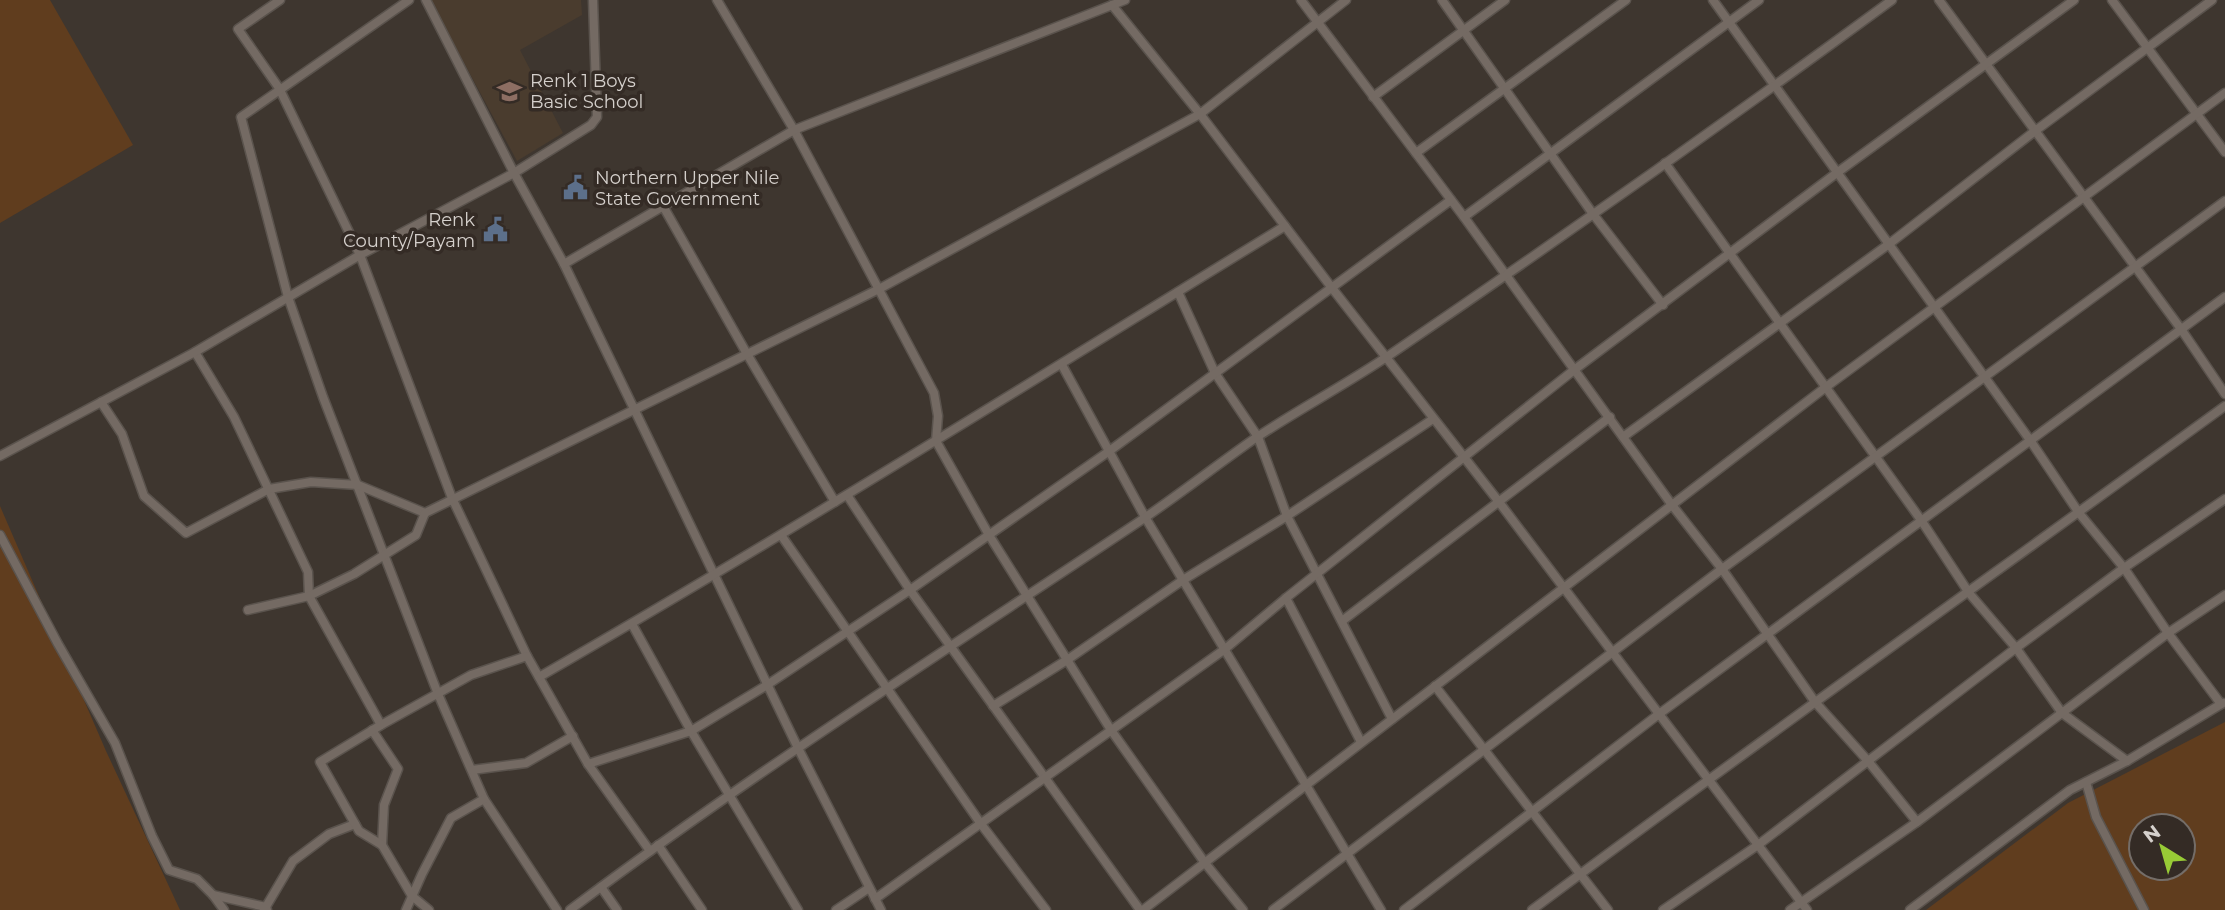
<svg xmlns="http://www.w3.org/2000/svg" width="2225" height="910" font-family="Montserrat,sans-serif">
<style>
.education{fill:#4a3c2e}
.green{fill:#603d1e;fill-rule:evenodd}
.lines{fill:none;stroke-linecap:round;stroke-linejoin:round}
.minor-casing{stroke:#5a534d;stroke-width:11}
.minor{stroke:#746a63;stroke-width:8}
.labels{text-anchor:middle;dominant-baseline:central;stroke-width:7;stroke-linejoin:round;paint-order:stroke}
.poi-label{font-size:18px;fill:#d5d0cc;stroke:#342b25;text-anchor:start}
</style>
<rect width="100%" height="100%" fill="#3e362f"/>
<path class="education" d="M 430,0 L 581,0 L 582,15 L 520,50 L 563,133 L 517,161 Z"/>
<g class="green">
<path d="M 0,0 L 50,0 L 133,145 L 0,223 Z"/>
<path d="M 0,506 L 106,751 L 180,910 L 0,910 Z"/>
<path d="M 2225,722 L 2225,910 L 1926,910 L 2068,803 ZM 2141,826 L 2183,826 L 2183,868 L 2141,868 Z"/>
</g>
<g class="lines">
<defs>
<g id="minor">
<path d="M 280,0 L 238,29 L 279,88 L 360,255 L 452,498 L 527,656 L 588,764 L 650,851"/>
<path d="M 409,0 L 241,117 L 288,297 L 323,397 L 438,694 L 484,799 L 557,910"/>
<path d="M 426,0 L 514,173 L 591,125 L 597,117 L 593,0"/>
<path d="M 717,0 L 794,130 L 934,393 L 938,416 L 936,441 L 989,535 L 1111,730 L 1205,863 L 1243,910"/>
<path d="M 1301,0 L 1464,217 L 1672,505 L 1722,569 L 1815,702 L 1868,761 L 1917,822"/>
<path d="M 1442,0 L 1593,214 L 1663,305"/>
<path d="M 1713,0 L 2030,440 L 2079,513 L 2124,568 L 2168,633 L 2221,704"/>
<path d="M 1939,0 L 2181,329 L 2225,394"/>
<path d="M 2112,0 L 2225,152"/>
<path d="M 1112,5 L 1200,114 L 1332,288 L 1499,502 L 1807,910"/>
<path d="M 1373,97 L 1505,0"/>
<path d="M 1416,153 L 1626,0"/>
<path d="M 1665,163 L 1921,520 L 1969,593 L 2016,648 L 2062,713 L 2127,761"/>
<path d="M 663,206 L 747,354 L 835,502"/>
<path d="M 1464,217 L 1759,0"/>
<path d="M 564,264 L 798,748 L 881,910"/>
<path d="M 1178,292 L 1215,373 L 1258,437 L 1287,516 L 1392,719"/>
<path d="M 195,352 L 234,417 L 308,572 L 309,596 L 381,725"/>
<path d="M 1062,365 L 1145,517 L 1381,910"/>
<path d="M 101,402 L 122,434 L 144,496 L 186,533 L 269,489 L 311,482 L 358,485 L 425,513 L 879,289 L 1200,114 L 1346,0"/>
<path d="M 1623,437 L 1889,244 L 2035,131 L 2212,0"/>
<path d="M 0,456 L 195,352 L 360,255 L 514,173 L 564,264 L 794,130 L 1125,0"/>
<path d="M 847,495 L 910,590 L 1140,910"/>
<path d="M 0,535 L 58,644 L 115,743 L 152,836 L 169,870 L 197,879 L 213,895 L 266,907 L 267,910"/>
<path d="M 781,535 L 981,824 L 1046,910"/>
<path d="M 1286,598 L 1361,742"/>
<path d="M 248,610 L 309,596 L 354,574 L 416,535 L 425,513"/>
<path d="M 1342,621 L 1610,417"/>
<path d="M 632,624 L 691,731 L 798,910"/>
<path d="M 539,677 C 791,532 1037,378 1285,226"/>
<path d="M 1435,686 L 1608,910"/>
<path d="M 993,706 L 1067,660 L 1183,580 L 1287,516 L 1433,419"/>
<path d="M 372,730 L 398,769 L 384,805 L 382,845"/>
<path d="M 588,764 L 691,731 L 767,685 L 910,590 L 1108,452 L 1451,200"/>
<path d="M 472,770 L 526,763 L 573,736"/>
<path d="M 2086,782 L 2096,817 L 2144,910"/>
<path d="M 658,845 L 702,910"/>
<path d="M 601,887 L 617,910"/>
<path d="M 213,895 L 224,910"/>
<path d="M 875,899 L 1225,649 L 1286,598 L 1574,370 L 1838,172 L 2074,0"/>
<path d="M 264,910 L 293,861 L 329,834 L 355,824"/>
<path d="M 406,910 L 422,874 L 451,818 L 484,799"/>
<path d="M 429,910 L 412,896 L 382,845 L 359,831 L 320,762 L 381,725 L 471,675 L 527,656"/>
<path d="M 570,910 C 755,771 951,647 1143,519 C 1181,493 1217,465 1254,439 C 1299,409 1347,384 1391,354 C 1560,239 1727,121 1892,0"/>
<path d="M 836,910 L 869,888"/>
<path d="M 1143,910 L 1826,387 L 2225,93"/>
<path d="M 1273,910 L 1722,569 L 2225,201"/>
<path d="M 1404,910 L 1659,714 L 2225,297"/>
<path d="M 1532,910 C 1761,739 1994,574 2225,406"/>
<path d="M 1663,910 L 1758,845 L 2016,648 L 2124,568 L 2225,499"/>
<path d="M 1790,910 L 1917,822 L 2168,633 L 2225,595"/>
<path d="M 1910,910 L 2070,790 L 2127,761 L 2223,703"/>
</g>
</defs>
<use href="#minor" class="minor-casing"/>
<use href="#minor" class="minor"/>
</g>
<defs>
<symbol id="school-bare" viewBox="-9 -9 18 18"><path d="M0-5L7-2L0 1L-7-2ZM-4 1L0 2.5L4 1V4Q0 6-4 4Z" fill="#8d6e63" stroke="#342b25" stroke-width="2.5" paint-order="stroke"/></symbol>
<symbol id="civic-bare" viewBox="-9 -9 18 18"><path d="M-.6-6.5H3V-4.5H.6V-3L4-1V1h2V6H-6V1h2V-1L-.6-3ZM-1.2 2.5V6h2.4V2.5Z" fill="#5c6f8a" stroke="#342b25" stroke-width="2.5" paint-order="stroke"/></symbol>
</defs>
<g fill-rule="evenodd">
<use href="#school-bare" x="492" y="74" width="35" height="35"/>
<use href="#civic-bare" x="558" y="170" width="35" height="35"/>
<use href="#civic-bare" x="478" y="212" width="35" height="35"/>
</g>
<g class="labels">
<g class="poi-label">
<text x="530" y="81">Renk 1 Boys<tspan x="530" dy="21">Basic School</tspan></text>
<text x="595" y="178">Northern Upper Nile<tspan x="595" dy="21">State Government</tspan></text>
<text x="475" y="220" text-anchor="end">Renk<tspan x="475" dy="21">County/Payam</tspan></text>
</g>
</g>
<g transform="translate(2162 847) rotate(323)"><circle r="33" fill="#342b25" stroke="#746d68" stroke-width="2"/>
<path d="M0-5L12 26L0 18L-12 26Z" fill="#98cb36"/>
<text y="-10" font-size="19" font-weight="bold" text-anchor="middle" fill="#d5d0cc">N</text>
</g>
</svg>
